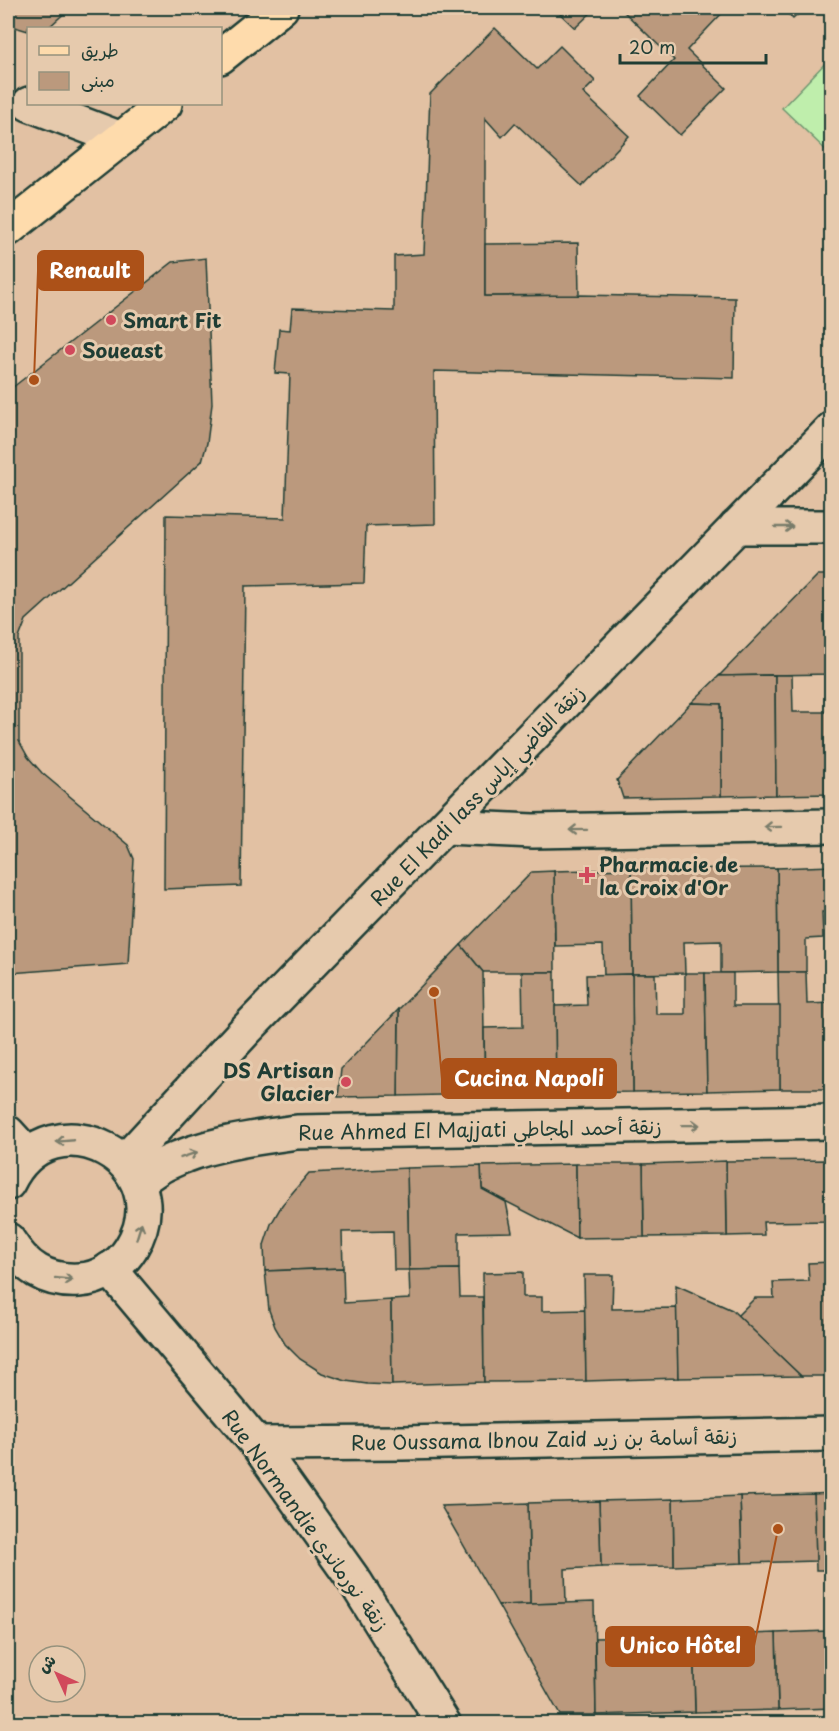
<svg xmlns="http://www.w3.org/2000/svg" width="839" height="1731" font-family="'Playpen Sans','Playpen Sans Arabic',sans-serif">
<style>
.pitch{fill:#bfeeac;stroke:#6f9670;stroke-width:1.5}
.building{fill:#bb997d;stroke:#1f3d34;stroke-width:1.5}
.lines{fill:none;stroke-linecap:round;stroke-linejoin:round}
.minor-casing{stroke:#1f3d34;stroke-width:38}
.major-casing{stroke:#1f3d34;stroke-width:38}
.minor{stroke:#e6caad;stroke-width:33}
.major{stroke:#fedbac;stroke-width:33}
.oneway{stroke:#797c6a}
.poi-dot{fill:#d1495b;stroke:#e6caad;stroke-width:2}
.labels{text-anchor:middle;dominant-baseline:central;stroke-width:6;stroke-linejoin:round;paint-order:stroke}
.poi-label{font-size:20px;font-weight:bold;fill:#1f3d34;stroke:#e6caad;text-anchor:start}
.street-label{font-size:20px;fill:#1f3d34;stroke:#e6caad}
.leader{fill:none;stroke:#ac5118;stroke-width:2}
.callout-dot{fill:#ac5118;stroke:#e6caad;stroke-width:2}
.callout{fill:#ac5118;stroke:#ac5118;stroke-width:2}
.callout-label{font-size:21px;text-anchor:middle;font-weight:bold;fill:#fff}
</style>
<rect width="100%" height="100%" fill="#e2c1a3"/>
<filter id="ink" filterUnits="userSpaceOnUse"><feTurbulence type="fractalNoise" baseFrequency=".0167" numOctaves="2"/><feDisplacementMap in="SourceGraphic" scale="12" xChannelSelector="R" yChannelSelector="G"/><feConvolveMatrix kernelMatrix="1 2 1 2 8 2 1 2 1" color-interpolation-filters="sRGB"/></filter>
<g filter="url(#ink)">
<path class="pitch" d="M 831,57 L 831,155 L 782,108 Z"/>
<g class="building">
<path d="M 8,8 L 70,8 L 48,28 L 28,28 L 28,31 L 8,25 Z"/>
<path d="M 554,8 L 596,8 L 575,28 Z"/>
<path d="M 620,8 L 727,8 L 687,50 L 726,88 L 680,135 L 640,96 L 674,60 Z"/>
<path d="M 782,8 L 805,8 L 793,19 Z"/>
<path d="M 495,28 L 537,69 L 560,46 L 595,81 L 583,93 L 629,136 L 582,186 L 515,123 L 502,137 L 485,118 L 485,296 L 579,295 L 735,298 L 734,378 L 434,371 L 435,524 L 366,526 L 364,583 L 245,586 L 241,886 L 164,889 L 166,515 L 285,518 L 290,374 L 275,373 L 279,329 L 290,330 L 292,308 L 394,311 L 394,256 L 424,254 L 430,94 Z"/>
<path d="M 578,243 L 579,295 L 485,296 L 485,244 Z"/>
<path d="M 206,258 L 212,404 L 207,443 L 202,461 L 26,620 L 19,638 L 19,741 L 28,757 L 42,773 L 128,845 L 134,859 L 128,964 L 10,973 L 8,970 L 8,391 L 173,262 Z"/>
<path d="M 818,575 L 832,575 L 832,674 L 719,676 Z"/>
<path d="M 775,675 L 776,795 L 721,796 L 721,704 L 691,703 L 719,676 Z"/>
<path d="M 775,675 L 792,675 L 793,712 L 832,712 L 832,794 L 776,795 Z"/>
<path d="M 691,703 L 721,704 L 721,796 L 623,798 L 617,780 Z"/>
<path d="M 832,866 L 832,912 L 822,912 L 823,938 L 806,939 L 806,972 L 778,972 L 777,868 Z"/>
<path d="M 777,868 L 778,972 L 721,973 L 721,941 L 684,942 L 685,973 L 632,974 L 631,869 Z"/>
<path d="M 631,869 L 632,974 L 604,975 L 603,945 L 555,946 L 554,871 Z"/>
<path d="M 554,871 L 555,972 L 483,972 L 461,945 L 532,872 Z"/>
<path d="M 461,945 L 483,972 L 485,1094 L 398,1096 L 399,1009 Z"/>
<path d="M 522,972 L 555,972 L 556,1093 L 485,1094 L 484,1028 L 523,1027 Z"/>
<path d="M 778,972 L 806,972 L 807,1004 L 832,1003 L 832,1089 L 780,1089 Z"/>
<path d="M 685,973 L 705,973 L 707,1091 L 633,1092 L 632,974 L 655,974 L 656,1014 L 685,1014 Z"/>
<path d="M 705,973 L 733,973 L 733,1006 L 780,1006 L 780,1089 L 707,1091 Z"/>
<path d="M 632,974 L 633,1092 L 556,1093 L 555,1006 L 587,1005 L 586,975 Z"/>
<path d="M 399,1009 L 398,1096 L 338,1097 L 341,1069 Z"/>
<path d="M 832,1160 L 832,1221 L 763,1222 L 764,1235 L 727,1236 L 726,1161 Z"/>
<path d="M 726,1161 L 727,1236 L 644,1237 L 643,1164 Z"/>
<path d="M 576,1164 L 577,1238 L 482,1189 L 481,1166 Z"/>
<path d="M 576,1164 L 643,1164 L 644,1237 L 577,1238 Z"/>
<path d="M 481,1166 L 482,1189 L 506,1202 L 512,1232 L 459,1233 L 459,1269 L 409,1270 L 407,1168 Z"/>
<path d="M 407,1168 L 409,1270 L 394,1270 L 393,1231 L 342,1232 L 343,1268 L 265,1271 L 264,1245 L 271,1224 L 282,1205 L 309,1173 Z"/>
<path d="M 832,1262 L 832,1376 L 801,1376 L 737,1316 L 755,1298 L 774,1298 L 773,1282 L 809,1281 L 808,1263 Z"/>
<path d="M 343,1268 L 344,1303 L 391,1300 L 392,1385 L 367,1384 L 346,1381 L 322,1373 L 300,1359 L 285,1344 L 275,1327 L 269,1310 L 265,1271 Z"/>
<path d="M 459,1269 L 460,1297 L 483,1297 L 484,1382 L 392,1385 L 391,1300 L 410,1299 L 409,1270 Z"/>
<path d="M 523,1272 L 523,1297 L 542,1297 L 542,1311 L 585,1310 L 586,1381 L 484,1382 L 483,1273 Z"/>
<path d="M 584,1275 L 613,1275 L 612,1309 L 677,1308 L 678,1378 L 586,1381 Z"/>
<path d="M 676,1285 L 732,1310 L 801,1376 L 678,1378 Z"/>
<path d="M 832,1493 L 832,1570 L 816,1570 L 814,1494 Z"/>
<path d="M 814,1494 L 816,1561 L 742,1563 L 740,1496 Z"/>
<path d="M 740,1496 L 742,1563 L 674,1566 L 673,1499 Z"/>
<path d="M 673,1499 L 674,1566 L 601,1567 L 599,1501 Z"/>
<path d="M 599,1501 L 601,1567 L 565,1569 L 566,1603 L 530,1604 L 528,1503 Z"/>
<path d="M 528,1503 L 530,1604 L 498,1605 L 441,1506 Z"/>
<path d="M 594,1602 L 596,1715 L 560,1715 L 498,1605 Z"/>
<path d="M 828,1620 L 832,1620 L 832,1708 L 778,1710 L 776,1633 L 828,1631 Z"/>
<path d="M 776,1633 L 778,1710 L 695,1712 L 693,1636 Z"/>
<path d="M 693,1636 L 695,1712 L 596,1715 L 595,1638 Z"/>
</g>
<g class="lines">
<defs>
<g id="minor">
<path d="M 29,104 L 121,139"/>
<path d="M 736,527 L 832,527"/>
<path d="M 446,827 L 533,831 L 832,826"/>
<path d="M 8,1133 L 28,1155"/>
<path d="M 124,1162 L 244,1032 L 832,429"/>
<path d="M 138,1182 C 147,1176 155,1169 165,1164 C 205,1144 253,1138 297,1132 L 832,1122"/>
<path d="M 8,1183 C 52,1091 183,1163 131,1248 C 120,1266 100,1279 79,1280 C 45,1282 25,1267 8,1240"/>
<path d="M 110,1269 L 257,1444 L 356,1583 L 444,1724"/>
<path d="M 257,1444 L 402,1443 L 832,1434"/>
</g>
<g id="major">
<path d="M 220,57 L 281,8"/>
<path d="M 8,229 L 165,104"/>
</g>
</defs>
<use href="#minor" class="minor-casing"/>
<use href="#major" class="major-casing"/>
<use href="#minor" class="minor"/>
<use href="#major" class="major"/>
</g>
<defs><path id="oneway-shaft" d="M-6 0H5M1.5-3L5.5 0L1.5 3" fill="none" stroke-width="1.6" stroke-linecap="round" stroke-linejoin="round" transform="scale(1.5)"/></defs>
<g class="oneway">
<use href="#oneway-shaft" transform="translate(784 527)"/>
<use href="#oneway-shaft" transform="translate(773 827) rotate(179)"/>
<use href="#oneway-shaft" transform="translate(578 830) rotate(179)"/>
<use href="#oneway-shaft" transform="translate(691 1125) rotate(-1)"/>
<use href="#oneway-shaft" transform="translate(65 1141) rotate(175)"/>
<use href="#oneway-shaft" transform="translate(189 1155) rotate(-19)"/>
<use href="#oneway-shaft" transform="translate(139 1231) rotate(-73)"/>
<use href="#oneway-shaft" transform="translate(64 1279) rotate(6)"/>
</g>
</g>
<g class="poi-dot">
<circle cx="111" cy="320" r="6"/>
<circle cx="70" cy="350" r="6"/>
<path d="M584 866h6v6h6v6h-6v6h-6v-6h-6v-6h6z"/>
<circle cx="346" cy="1082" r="6"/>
</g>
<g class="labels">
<g class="poi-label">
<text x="123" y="320">Smart Fit</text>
<text x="82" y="350">Soueast</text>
<text x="599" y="864">Pharmacie de<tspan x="599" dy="23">la Croix d'Or</tspan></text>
<text x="334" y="1070" text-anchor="end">DS Artisan<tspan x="334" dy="23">Glacier</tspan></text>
</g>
<g class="street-label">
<text transform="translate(477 795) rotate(-46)">Rue El Kadi Iass زنقة القاضي إياس</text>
<text transform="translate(480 1129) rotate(-1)">Rue Ahmed El Majjati زنقة أحمد المجاطي</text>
<text transform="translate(544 1439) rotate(-1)">Rue Oussama Ibnou Zaid زنقة أسامة بن زيد</text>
<text transform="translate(306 1520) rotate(54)">Rue Normandie زنقة نورماندي</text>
</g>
</g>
<path class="leader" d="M34 380L38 271M434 992L442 1079M778 1529L754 1646"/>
<g class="callout-dot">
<circle cx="34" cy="380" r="6"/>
<circle cx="434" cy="992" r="6"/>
<circle cx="778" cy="1529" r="6"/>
</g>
<g class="callout">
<rect x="38" y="251" width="105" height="39" rx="6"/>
<rect x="442" y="1059" width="174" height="39" rx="6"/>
<rect x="606" y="1627" width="148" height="39" rx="6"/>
</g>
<g class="callout-label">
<text x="90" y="278">Renault</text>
<text x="529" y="1086">Cucina Napoli</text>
<text x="680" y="1653">Unico Hôtel</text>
</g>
<rect width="839" height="1731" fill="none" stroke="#e6caad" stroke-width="30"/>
<rect x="15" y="15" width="809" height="1701" fill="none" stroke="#1f3d34" stroke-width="2" filter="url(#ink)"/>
<rect x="27" y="27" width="195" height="78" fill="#e6caad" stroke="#96927d" stroke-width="1.5"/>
<rect x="39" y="46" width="30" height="9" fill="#fedbac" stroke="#96927d" stroke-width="1.5"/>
<text x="81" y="57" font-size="18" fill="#1f3d34">طريق</text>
<rect x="39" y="72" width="30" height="18" fill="#bb997d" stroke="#96927d" stroke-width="1.5"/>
<text x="81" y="87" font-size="18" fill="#1f3d34">مبنى</text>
<g transform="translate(57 1674) rotate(315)"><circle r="28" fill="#e6caad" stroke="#96927d" stroke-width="1.5"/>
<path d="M0-4.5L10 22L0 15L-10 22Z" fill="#d1495b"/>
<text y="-9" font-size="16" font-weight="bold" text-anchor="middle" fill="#1f3d34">ش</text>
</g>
<path d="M620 54v9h146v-9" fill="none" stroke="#1f3d34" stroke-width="3"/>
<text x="629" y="54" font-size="18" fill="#1f3d34" stroke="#e6caad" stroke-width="4.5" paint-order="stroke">20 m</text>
</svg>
